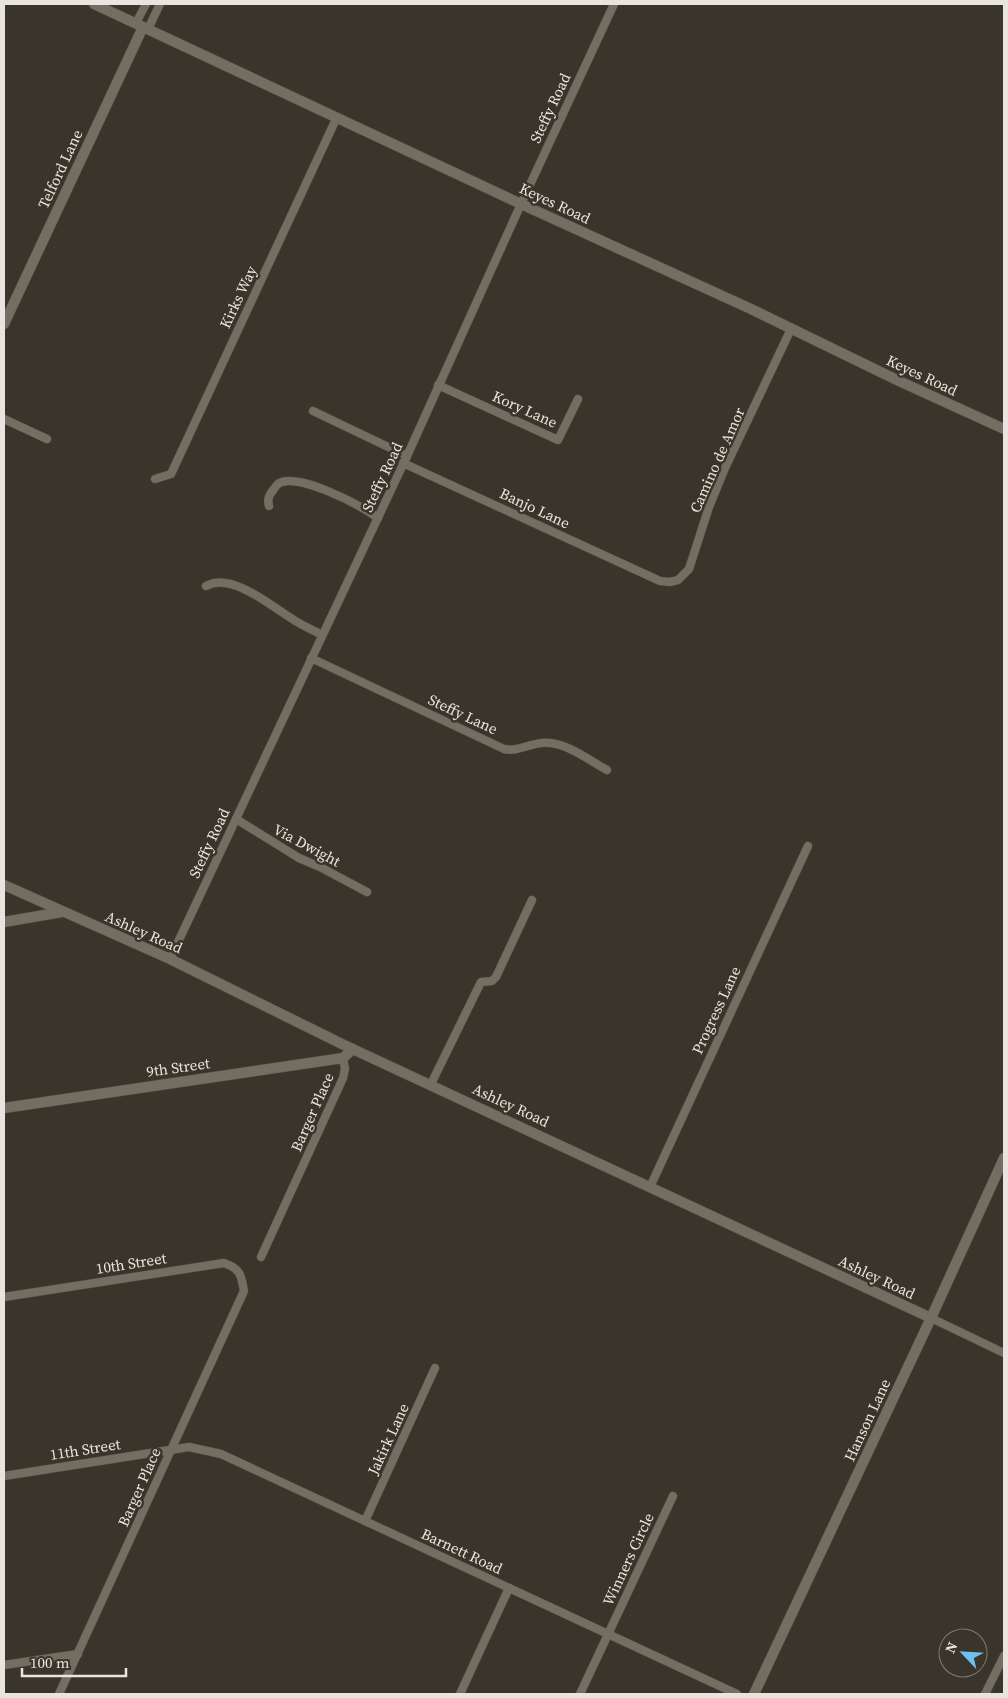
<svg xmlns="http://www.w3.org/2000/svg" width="1008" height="1698" font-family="'Source Serif 4',serif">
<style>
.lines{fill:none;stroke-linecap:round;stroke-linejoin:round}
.minor-casing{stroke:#555148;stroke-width:9}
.tertiary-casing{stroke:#555148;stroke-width:11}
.minor{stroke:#736e62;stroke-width:8}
.tertiary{stroke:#736e62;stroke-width:10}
.labels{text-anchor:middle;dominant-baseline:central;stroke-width:5;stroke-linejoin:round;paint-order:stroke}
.street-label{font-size:15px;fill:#e8e5de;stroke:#3a352b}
</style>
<rect width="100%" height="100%" fill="#3a352b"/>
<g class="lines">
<defs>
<g id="minor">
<path d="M 136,23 L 146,4"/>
<path d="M 148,29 L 160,4"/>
<path d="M 438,385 L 558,440 L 578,399"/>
<path d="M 313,411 L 407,456"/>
<path d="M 4,419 L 47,439"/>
<path d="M 403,463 L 660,581 L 670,582 L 678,580 L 689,569 L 709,507 L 725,468 L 791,329"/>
<path d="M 155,479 L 171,474 L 337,117"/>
<path d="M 269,506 C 267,499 269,495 274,489 C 275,487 278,484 279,483 C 300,473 360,505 378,518"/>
<path d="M 206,586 C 212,583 219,582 225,583 C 246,585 276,609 294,620 C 303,626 313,630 322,635"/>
<path d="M 311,658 L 504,749 C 517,752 528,744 542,743 C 565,741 587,759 607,770"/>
<path d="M 236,819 L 299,858 L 320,867 L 367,892"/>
<path d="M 170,959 L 407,456 L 521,204 L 614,4"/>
<path d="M 431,1084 L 481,982 L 492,981 L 496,977 L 532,900"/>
<path d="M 650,1187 L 808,846"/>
<path d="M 261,1257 L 343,1078 L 345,1069 L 343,1058"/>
<path d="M 4,1297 L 224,1263 C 241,1269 241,1275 244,1291 L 59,1694"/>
<path d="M 931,1318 L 1004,1353"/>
<path d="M 4,1476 L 189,1447 L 221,1454 L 737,1694"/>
<path d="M 365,1521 L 435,1368"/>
<path d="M 4,1665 L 78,1654"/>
<path d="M 460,1694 L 509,1588"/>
<path d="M 580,1694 L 673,1496"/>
<path d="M 985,1694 L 1004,1656"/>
</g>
<g id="tertiary">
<path d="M 94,4 L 521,204 L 751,309 L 899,381 L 1004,429"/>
<path d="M 4,324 L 143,27"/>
<path d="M 4,885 L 170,959 L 344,1045 L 931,1318"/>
<path d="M 4,922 L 62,912"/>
<path d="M 4,1108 L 343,1058 L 353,1049"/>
<path d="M 754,1694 L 931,1318 L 1004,1158"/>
</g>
</defs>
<use href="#minor" class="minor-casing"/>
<use href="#tertiary" class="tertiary-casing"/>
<use href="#minor" class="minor"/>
<use href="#tertiary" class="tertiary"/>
</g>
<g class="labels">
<g class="street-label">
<text transform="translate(550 108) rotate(-65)">Steffy Road</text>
<text transform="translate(60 169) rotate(-65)">Telford Lane</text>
<text transform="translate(555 203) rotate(25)">Keyes Road</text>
<text transform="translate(238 297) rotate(-65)">Kirks Way</text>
<text transform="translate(922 375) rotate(25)">Keyes Road</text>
<text transform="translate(525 409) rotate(24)">Kory Lane</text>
<text transform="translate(717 460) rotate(-66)">Camino de Amor</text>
<text transform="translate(382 477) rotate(-65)">Steffy Road</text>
<text transform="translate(535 508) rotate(25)">Banjo Lane</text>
<text transform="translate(463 714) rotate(25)">Steffy Lane</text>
<text transform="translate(209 843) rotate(-65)">Steffy Road</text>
<text transform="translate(307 845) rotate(28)">Via Dwight</text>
<text transform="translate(144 932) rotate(24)">Ashley Road</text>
<text transform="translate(716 1010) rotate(-65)">Progress Lane</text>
<text transform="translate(178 1067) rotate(-8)">9th Street</text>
<text transform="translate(511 1105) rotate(25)">Ashley Road</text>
<text transform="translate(312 1112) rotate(-66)">Barger Place</text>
<text transform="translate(131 1263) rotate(-9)">10th Street</text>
<text transform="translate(877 1277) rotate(25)">Ashley Road</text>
<text transform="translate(867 1420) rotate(-65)">Hanson Lane</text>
<text transform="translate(388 1439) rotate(-65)">Jakirk Lane</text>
<text transform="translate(85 1449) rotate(-9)">11th Street</text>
<text transform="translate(139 1487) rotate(-66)">Barger Place</text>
<text transform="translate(462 1551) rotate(25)">Barnett Road</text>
<text transform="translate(628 1559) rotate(-65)">Winners Circle</text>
</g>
</g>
<rect width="1008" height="1698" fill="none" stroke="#e8e5de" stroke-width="10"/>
<g transform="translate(963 1653) rotate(295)"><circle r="24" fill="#3a352b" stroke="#807b73"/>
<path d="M0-4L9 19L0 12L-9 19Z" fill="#6dc2f3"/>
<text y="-8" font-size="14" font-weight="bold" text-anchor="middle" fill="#e8e5de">N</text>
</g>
<path d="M22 1668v8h104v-8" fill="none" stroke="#e8e5de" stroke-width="2.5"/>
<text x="30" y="1668" font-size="15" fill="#e8e5de" stroke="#3a352b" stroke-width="4" paint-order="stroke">100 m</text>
</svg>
